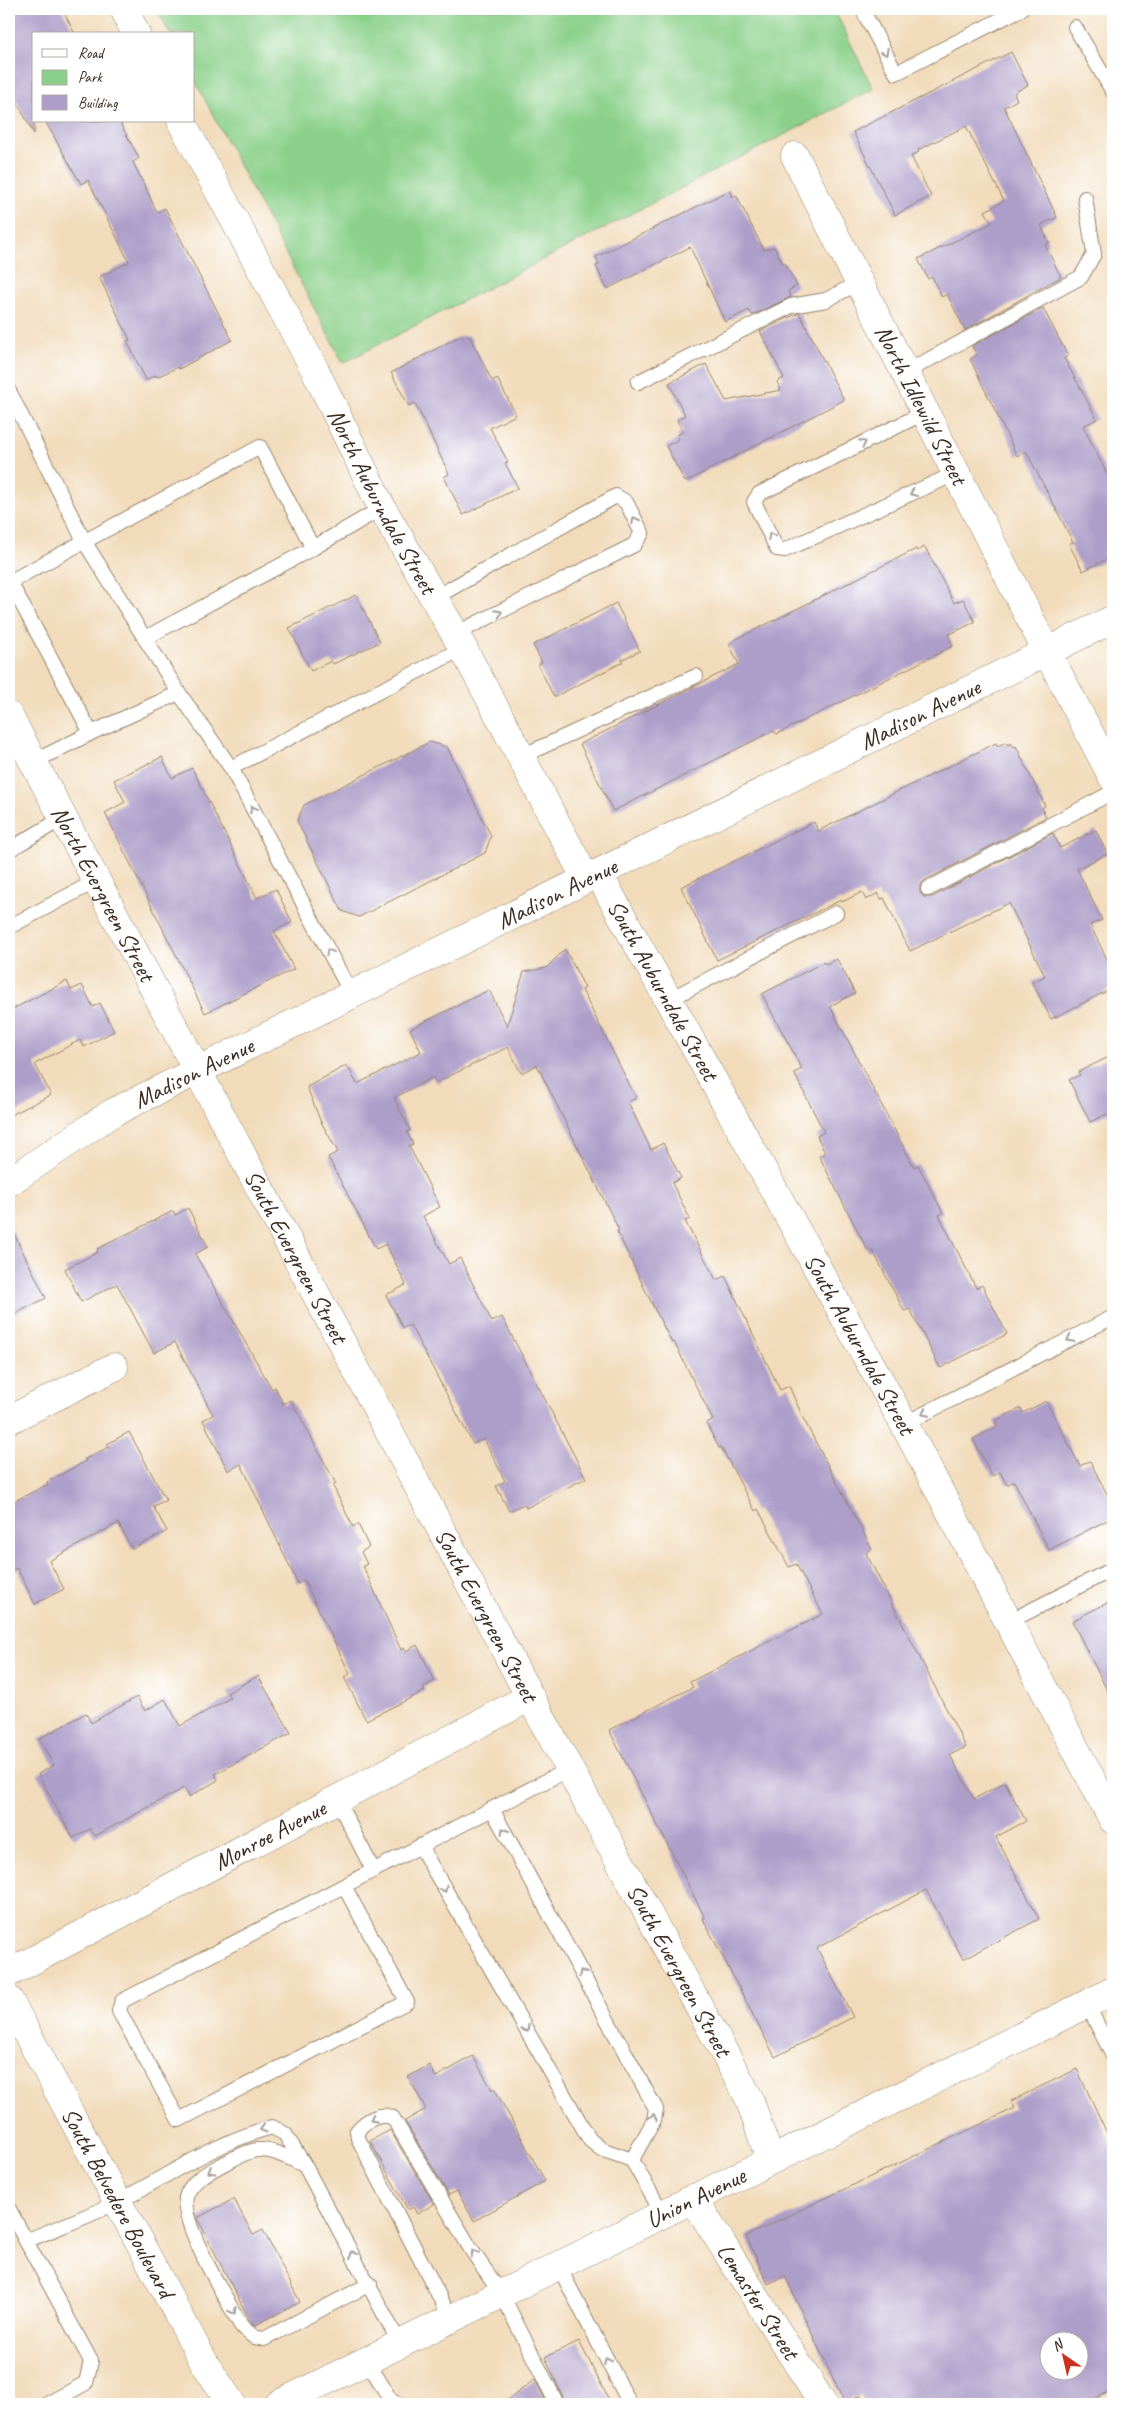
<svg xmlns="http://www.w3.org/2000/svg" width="1122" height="2413" font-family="Caveat,sans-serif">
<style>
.green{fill:#8bd08a;stroke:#637d54}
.building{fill:#ad9ec9;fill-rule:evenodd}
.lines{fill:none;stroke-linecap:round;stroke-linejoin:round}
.service-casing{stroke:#96826c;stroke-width:16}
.minor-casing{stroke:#96826c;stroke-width:29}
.tertiary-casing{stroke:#96826c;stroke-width:29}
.primary-casing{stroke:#96826c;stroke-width:29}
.service{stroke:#fff;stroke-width:14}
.minor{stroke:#fff;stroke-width:28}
.tertiary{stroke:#fff;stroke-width:28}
.primary{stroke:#fff;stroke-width:28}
.oneway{stroke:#a79f9a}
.labels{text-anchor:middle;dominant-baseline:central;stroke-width:4;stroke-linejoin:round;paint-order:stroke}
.street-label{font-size:24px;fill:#3b2a1e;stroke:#fff}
</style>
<rect width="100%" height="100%" fill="#fff"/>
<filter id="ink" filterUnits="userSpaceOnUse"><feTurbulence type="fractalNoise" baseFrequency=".02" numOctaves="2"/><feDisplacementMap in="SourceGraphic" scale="10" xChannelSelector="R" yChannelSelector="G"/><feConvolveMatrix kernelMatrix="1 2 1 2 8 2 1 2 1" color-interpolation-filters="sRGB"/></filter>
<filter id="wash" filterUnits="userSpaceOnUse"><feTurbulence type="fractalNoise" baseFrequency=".0096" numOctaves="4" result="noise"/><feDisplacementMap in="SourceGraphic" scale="20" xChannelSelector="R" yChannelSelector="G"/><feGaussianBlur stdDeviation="1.12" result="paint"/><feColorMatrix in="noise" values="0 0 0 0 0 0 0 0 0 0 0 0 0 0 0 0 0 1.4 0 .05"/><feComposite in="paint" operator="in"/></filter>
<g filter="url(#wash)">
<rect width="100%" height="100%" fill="#f1dbba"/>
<path class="green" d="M 157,9 L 834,9 L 873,89 L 343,363 L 194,79 L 194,34 L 170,34 Z"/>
<g id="blocks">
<g class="building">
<path d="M 9,9 L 62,9 L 75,34 L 34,34 L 34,134 L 9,87 Z"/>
<path d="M 1011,52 L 1028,85 L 1014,93 L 1017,100 L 1004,107 L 1057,217 L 1041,225 L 1049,243 L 1045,245 L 1061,277 L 965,330 L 947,294 L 942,297 L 932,277 L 928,279 L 918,259 L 992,223 L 985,211 L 1004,201 L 966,126 L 918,150 L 919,152 L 911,156 L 931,196 L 895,215 L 853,132 Z"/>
<path d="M 45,121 L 119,121 L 139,158 L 133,162 L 157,212 L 165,208 L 232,340 L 179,369 L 178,367 L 157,377 L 156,375 L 146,380 L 127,341 L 130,340 L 99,277 L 129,262 L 88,180 L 81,184 Z"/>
<path d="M 730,190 L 733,197 L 736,195 L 764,250 L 774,247 L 783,264 L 785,263 L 797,286 L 788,291 L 791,297 L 752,315 L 749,310 L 725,322 L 690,247 L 607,289 L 596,266 L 599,265 L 596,257 Z"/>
<path d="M 1043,308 L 1068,356 L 1064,358 L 1097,419 L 1083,426 L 1113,486 L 1113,556 L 1083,571 L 1069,544 L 1073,542 L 1026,451 L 1017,456 L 970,359 L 977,355 L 972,346 Z"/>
<path d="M 799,313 L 844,400 L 685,482 L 666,446 L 679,439 L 677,435 L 683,432 L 677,420 L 685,415 L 669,383 L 706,364 L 726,401 L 781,390 L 777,382 L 784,378 L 760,331 Z"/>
<path d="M 462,335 L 464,337 L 469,335 L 492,381 L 497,378 L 516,415 L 490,428 L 508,462 L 505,463 L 518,488 L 463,515 L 444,477 L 449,474 L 415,403 L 409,406 L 391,373 Z"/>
<path d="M 925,547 L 954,603 L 963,599 L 975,622 L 948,635 L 953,646 L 777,734 L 773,731 L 613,811 L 580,744 L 739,664 L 729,644 L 733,641 L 916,549 L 917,551 Z"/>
<path d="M 356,595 L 380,642 L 333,664 L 331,661 L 311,671 L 289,628 Z"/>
<path d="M 616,603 L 640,651 L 621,660 L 623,662 L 554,697 L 538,665 L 542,662 L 533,645 Z"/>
<path d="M 430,742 L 447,747 L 491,836 L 485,853 L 359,917 L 342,911 L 297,821 L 304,805 Z"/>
<path d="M 1006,742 L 1008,745 L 1011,743 L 1014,747 L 1016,746 L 1045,806 L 1042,808 L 1046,817 L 924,881 L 920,885 L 920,893 L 924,897 L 932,897 L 1053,833 L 1060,848 L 1096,830 L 1107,854 L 1077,869 L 1102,920 L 1090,925 L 1113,971 L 1113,988 L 1051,1019 L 1032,982 L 1045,976 L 1009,903 L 910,951 L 884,898 L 881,899 L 878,893 L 866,900 L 862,892 L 842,902 L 841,900 L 717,960 L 681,887 L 814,822 L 818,831 L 996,743 L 998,746 Z"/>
<path d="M 162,757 L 172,778 L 192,768 L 257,898 L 276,889 L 292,922 L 274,931 L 294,969 L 205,1013 L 105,813 L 125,802 L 114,780 Z"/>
<path d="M 565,949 L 585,988 L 582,990 L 636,1098 L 628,1102 L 651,1150 L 663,1143 L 681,1178 L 672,1183 L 690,1219 L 685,1221 L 716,1280 L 725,1276 L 780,1390 L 789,1386 L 804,1420 L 872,1549 L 866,1553 L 966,1747 L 950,1755 L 974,1799 L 1005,1782 L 1026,1821 L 996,1837 L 1039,1919 L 963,1959 L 926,1890 L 817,1948 L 853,2017 L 775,2057 L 703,1919 L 705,1918 L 609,1730 L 693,1687 L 690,1682 L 823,1614 L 796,1564 L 789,1567 L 758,1509 L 755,1511 L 721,1447 L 719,1448 L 706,1423 L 713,1420 L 674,1342 L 672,1343 L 650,1300 L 617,1231 L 619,1230 L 537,1065 L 521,1073 L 508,1047 L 436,1083 L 433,1077 L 394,1098 L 410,1130 L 407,1132 L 413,1144 L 409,1146 L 440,1207 L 423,1216 L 449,1264 L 460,1258 L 492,1322 L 502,1317 L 586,1478 L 526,1508 L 524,1504 L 509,1511 L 496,1486 L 505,1481 L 484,1439 L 473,1444 L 410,1325 L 403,1328 L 386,1295 L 406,1285 L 386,1244 L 376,1249 L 328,1157 L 338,1152 L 320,1120 L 307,1087 L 347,1065 L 357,1084 L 421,1052 L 410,1029 L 489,990 L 507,1026 L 524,972 L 546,968 Z"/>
<path d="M 837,959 L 855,993 L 830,1006 L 914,1167 L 918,1165 L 943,1213 L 939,1215 L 976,1288 L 982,1285 L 1007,1334 L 940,1368 L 910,1309 L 904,1311 L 872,1249 L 868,1251 L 819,1156 L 825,1153 L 817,1136 L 824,1132 L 794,1073 L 802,1069 L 762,994 L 824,962 L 826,964 Z"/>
<path d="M 67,981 L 71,990 L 82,985 L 93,1007 L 100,1003 L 114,1031 L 84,1047 L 80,1040 L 35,1064 L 51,1095 L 9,1116 L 9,1011 Z"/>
<path d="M 1113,1055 L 1113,1111 L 1090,1122 L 1069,1080 L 1080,1075 L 1078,1072 Z"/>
<path d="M 188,1208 L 208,1247 L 195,1254 L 272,1389 L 275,1387 L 283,1404 L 291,1400 L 336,1484 L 333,1486 L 353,1527 L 358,1524 L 369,1547 L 361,1552 L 367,1564 L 363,1566 L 401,1650 L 404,1648 L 406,1651 L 417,1645 L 435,1681 L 423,1687 L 425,1691 L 366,1720 L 344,1677 L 350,1674 L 304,1580 L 298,1584 L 241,1464 L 228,1471 L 203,1420 L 213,1415 L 175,1342 L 154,1353 L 117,1284 L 81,1302 L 65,1269 L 98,1252 L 97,1249 L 173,1211 L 175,1215 Z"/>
<path d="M 9,1224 L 46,1298 L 9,1317 Z"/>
<path d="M 1046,1401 L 1080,1466 L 1090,1461 L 1113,1506 L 1113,1517 L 1049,1550 L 1014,1481 L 1007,1485 L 1000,1472 L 992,1476 L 973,1439 L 997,1427 L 995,1421 L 1021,1408 L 1023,1413 Z"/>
<path d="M 129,1432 L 166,1500 L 153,1506 L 167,1531 L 132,1549 L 118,1523 L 49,1561 L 64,1589 L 35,1604 L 17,1568 L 9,1572 L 9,1504 L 48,1484 L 47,1482 L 86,1461 L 85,1459 L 109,1447 L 107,1444 Z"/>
<path d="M 1113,1600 L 1113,1702 L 1072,1621 Z"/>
<path d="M 258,1676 L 291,1733 L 215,1774 L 218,1780 L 189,1797 L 184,1788 L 95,1836 L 90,1829 L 73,1838 L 38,1774 L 54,1765 L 39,1739 L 86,1713 L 91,1723 L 137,1697 L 145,1711 L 165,1699 L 180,1726 L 230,1698 L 227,1693 Z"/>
<path d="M 473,2056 L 492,2090 L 494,2088 L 545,2181 L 474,2221 L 457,2191 L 449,2195 L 405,2121 L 426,2109 L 408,2077 L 429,2065 L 436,2077 Z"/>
<path d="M 1077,2069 L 1113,2146 L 1113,2390 L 1083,2404 L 865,2404 L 861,2395 L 844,2402 L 785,2276 L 768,2284 L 746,2236 L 1015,2108 L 1011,2101 ZM 1050,2340 L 1080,2340 L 1080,2370 L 1050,2370 Z"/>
<path d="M 390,2130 L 434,2204 L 417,2214 L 413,2207 L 408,2210 L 370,2141 Z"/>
<path d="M 234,2199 L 253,2235 L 263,2230 L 300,2302 L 254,2326 L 251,2323 L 197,2218 Z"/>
<path d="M 579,2341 L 611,2404 L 566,2404 L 545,2357 Z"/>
<path d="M 535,2379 L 547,2404 L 503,2404 Z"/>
</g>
</g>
</g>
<g filter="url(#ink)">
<use href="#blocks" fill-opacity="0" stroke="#96826c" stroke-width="1"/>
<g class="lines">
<defs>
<g id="service">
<path d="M 862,9 L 896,73 L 1021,9"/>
<path d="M 1075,27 L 1113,92"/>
<path d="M 906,372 L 1081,277 L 1094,254 L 1085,198"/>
<path d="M 638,382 L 791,306 L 826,300 L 860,282"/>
<path d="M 9,391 L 84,541 L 179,693"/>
<path d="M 926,412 L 759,494 L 754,502 L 777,549 L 785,550 L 957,473"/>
<path d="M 9,580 L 91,733 L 33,762"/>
<path d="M 9,582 L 260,447 L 313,548 L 382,508"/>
<path d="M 434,598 L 616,496 L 626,502 L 642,533 L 634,545 L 455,634"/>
<path d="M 145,638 L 313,548"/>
<path d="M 91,733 L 179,693 L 231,768 L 463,648"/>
<path d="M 520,757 L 696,676"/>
<path d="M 231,768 L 352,995"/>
<path d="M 9,850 L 63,818"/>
<path d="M 928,889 L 1113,792"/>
<path d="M 9,927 L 96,881"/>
<path d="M 668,1000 L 836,913"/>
<path d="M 904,1424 L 1113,1317"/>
<path d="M 1008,1622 L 1113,1569"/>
<path d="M 336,1798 L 373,1870"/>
<path d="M 492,1809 L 656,2109 L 654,2120 L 632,2160"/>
<path d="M 420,1846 L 590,2140 L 601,2149 L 632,2160 L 662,2213"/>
<path d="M 344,1886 L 407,2002 L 179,2120 L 119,2011 L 122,2001 L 569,1769"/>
<path d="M 1087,2004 L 1113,2056"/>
<path d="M 304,2165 C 291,2159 273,2149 257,2150 C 248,2151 233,2159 225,2163 C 211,2171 194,2178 187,2194 C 176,2218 228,2302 242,2327 L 254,2337 L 264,2339 L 370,2284"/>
<path d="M 9,2209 L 26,2241 C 56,2228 88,2217 117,2202 C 168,2176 216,2142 272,2127 L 285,2134 L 305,2166 L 400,2344"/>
<path d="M 26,2241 L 91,2361 L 86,2383 L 47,2404"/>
<path d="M 558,2265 L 630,2404"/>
<path d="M 451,2319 L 358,2138 L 357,2131 C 365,2121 381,2111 393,2118 L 472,2251 L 501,2293 L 557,2404"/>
<path d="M 367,2360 L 391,2401 L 399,2404"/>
</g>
<g id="minor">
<path d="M 124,9 L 136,34"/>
<path id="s1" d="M 181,121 L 315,370 L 382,508 L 463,648 L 586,879"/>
<path id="s2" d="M 795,156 L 1047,652 L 1113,778"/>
<path id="s3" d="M 9,716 L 530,1697 L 749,2098 L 770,2160"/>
<path id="s4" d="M 598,873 L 904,1424 L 1113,1820"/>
<path d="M 9,1420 L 114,1367"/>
<path id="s5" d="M 9,1973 L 530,1697"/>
<path id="s6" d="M 693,2198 L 823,2404"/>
</g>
<g id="tertiary">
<path id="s7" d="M 9,1182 L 112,1113 L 1113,619"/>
<path id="s8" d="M 9,2000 L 205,2364 L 232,2404"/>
</g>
<g id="primary">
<path id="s9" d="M 279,2404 L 1113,1991"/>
</g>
</defs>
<use href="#service" class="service-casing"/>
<use href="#minor" class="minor-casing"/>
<use href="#tertiary" class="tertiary-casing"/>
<use href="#primary" class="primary-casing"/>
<use href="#service" class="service"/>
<use href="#minor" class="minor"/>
<use href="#tertiary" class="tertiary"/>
<use href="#primary" class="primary"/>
</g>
<defs><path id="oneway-chevron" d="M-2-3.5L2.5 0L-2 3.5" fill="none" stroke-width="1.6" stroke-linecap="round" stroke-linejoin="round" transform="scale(1.25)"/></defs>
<g class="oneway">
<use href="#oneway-chevron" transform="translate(885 52) rotate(62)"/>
<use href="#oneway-chevron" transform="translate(863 443) rotate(-26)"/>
<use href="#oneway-chevron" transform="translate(913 493) rotate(156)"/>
<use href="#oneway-chevron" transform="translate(635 520) rotate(-117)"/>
<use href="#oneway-chevron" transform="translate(771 536) rotate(-116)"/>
<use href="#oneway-chevron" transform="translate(499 613) rotate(-27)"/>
<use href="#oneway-chevron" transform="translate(253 809) rotate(-118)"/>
<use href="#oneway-chevron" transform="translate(329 952) rotate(-118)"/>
<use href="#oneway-chevron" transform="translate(1070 1339) rotate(153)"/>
<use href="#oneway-chevron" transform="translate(925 1413) rotate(153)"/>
<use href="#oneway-chevron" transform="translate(504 1831) rotate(-119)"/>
<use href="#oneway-chevron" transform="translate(444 1889) rotate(60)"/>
<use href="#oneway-chevron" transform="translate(582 1973) rotate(-119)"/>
<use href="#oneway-chevron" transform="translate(526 2029) rotate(60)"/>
<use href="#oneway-chevron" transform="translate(653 2117) rotate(-77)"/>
<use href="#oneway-chevron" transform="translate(373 2119) rotate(153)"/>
<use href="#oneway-chevron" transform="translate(263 2129) rotate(164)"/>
<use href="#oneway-chevron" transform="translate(211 2171) rotate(150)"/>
<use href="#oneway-chevron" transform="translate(474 2253) rotate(-123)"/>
<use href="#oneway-chevron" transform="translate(353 2254) rotate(-119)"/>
<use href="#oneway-chevron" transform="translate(233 2311) rotate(62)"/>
<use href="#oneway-chevron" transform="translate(607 2361) rotate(-117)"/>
</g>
</g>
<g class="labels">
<g class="street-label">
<text stroke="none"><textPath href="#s2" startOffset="279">North Idlewild Street</textPath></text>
<text stroke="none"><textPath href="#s1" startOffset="430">North Auburndale Street</textPath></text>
<text stroke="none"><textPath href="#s7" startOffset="1025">Madison Avenue</textPath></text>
<text stroke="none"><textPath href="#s3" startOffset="201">North Evergreen Street</textPath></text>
<text stroke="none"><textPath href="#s7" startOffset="620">Madison Avenue</textPath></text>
<text stroke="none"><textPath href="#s4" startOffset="134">South Auburndale Street</textPath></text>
<text stroke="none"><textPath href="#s7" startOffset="215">Madison Avenue</textPath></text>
<text stroke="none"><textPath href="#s3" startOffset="612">South Evergreen Street</textPath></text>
<text stroke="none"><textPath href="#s4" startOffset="539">South Auburndale Street</textPath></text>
<text stroke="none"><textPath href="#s3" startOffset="1018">South Evergreen Street</textPath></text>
<text stroke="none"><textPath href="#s5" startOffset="295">Monroe Avenue</textPath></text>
<text stroke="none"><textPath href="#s3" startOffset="1422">South Evergreen Street</textPath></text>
<text stroke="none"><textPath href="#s9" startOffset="465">Union Avenue</textPath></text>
<text stroke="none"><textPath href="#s8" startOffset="230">South Belvedere Boulevard</textPath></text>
<text stroke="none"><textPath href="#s6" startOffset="122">Lemaster Street</textPath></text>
</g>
</g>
<rect width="1122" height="2413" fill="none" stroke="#fff" stroke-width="30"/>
<rect x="32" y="32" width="162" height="90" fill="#ffffff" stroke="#b1aaa5"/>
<rect x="42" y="49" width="25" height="8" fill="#ffffff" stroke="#b1aaa5"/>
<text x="78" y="58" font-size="15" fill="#3b2a1e">Road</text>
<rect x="42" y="70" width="25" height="15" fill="#8bd08a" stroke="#b1aaa5"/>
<text x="78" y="82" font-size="15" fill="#3b2a1e">Park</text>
<rect x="42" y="95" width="25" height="15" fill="#ad9ec9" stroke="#b1aaa5"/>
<text x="78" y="108" font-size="15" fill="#3b2a1e">Building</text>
<g transform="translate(1064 2356) rotate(326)"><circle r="24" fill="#ffffff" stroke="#b1aaa5"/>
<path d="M0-4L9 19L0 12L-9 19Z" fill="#c8321e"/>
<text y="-8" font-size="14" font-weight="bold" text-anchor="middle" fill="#3b2a1e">N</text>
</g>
</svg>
